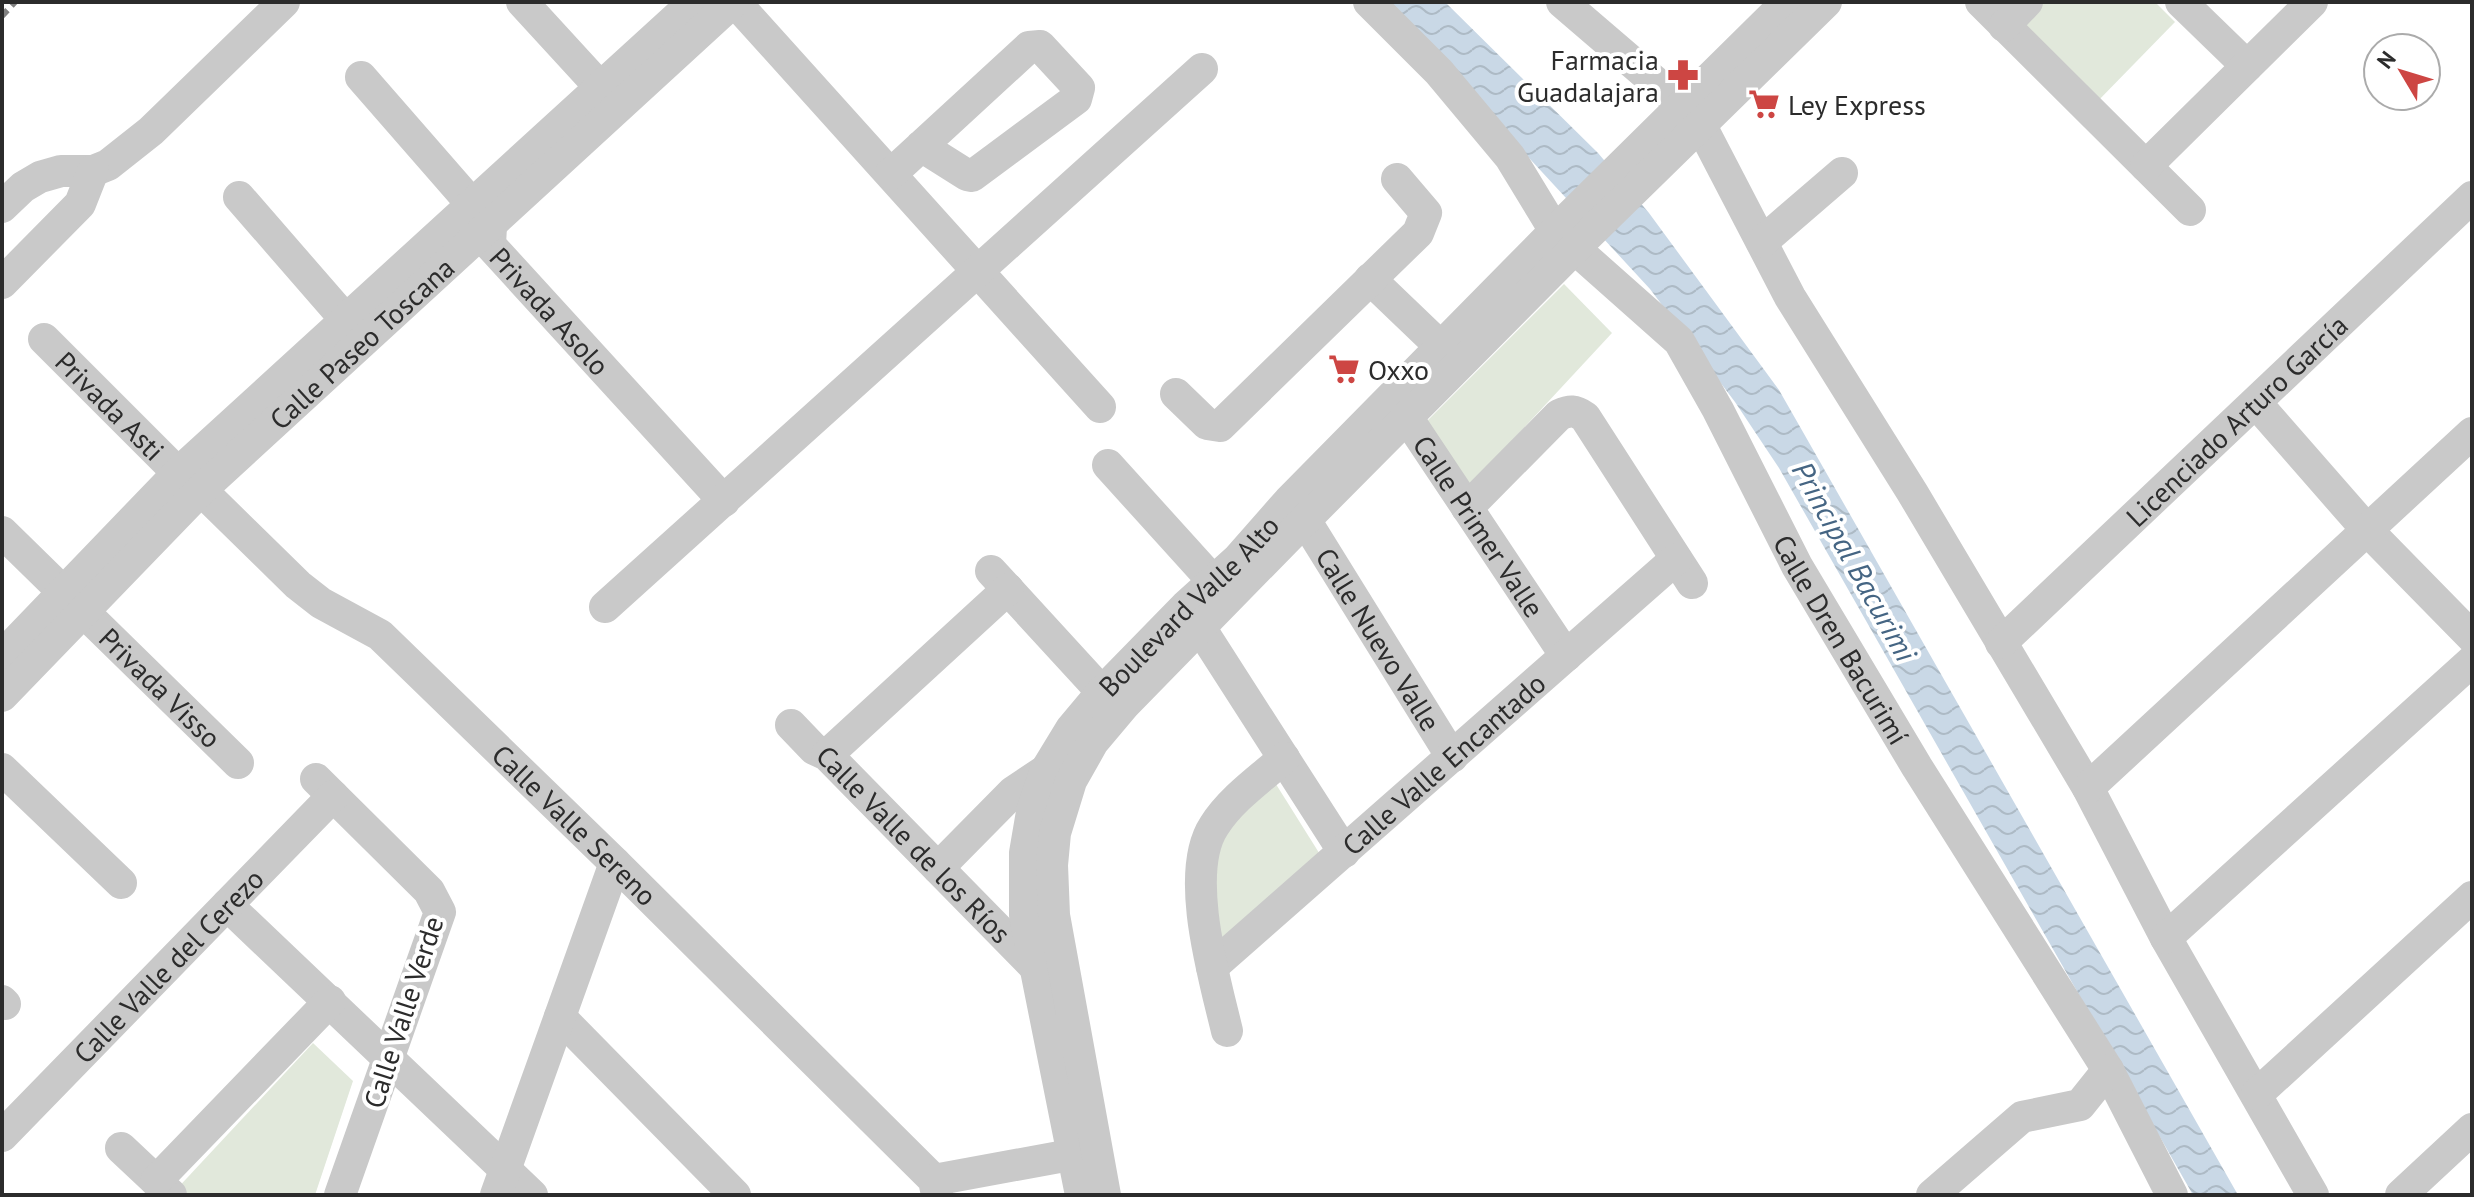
<svg xmlns="http://www.w3.org/2000/svg" width="2474" height="1197" font-family="'PT Sans',sans-serif">
<style>
.green{fill:#e1e8db}
.water{fill:url(#water-waves)}
.lines{fill:none;stroke-linecap:round;stroke-linejoin:round}
.minor{stroke:#c9c9c9;stroke-width:32}
.rail{stroke:#818181;stroke-width:6;stroke-dasharray:8 6;stroke-linecap:butt}
.labels{text-anchor:middle;dominant-baseline:central;stroke-width:8;stroke-linejoin:round;paint-order:stroke}
.poi-label{font-size:28px;fill:#2c2c2c;stroke:#fff;text-anchor:start}
.street-label{font-size:28px;fill:#2c2c2c;stroke:#fff}
.water-label{font-size:30px;font-style:italic;fill:#456583;stroke:#fff}
</style>
<defs>
<pattern id="water-waves" width="16" height="10" patternUnits="userSpaceOnUse" patternTransform="scale(2)"><rect width="16" height="10" fill="#c9d8e6"/><path d="M0 5q4-4 8 0t8 0" fill="none" stroke="#adbac5"/></pattern>
</defs>
<rect width="100%" height="100%" fill="#fff"/>
<g class="green">
<path d="M 2044,2 L 2155,2 L 2175,22 L 2094,105 L 2017,30 Z"/>
<path d="M 1564,284 L 1612,333 L 1467,489 L 1425,423 Z"/>
<path d="M 1274,781 L 1321,856 L 1216,946 L 1215,854 L 1238,815 Z"/>
<path d="M 313,1043 L 353,1081 L 315,1195 L 176,1195 L 173,1193 Z"/>
</g>
<path class="water" d="M 1385,2 L 1445,2 L 1598,153 L 1649,213 L 1779,390 L 2238,1195 L 2193,1195 L 1779,468 L 1735,402 L 1650,289 Z"/>
<g class="lines">
<g class="minor">
<path d="M 522,2 L 600,87"/>
<path d="M 735,2 L 1100,407"/>
<path id="s1" d="M 1369,2 L 1439,72 L 1510,157 L 1555,231 L 1679,341 L 1718,410 L 1797,566 L 1917,767 L 2108,1070 L 2172,1195"/>
<path d="M 1562,2 L 1682,105 L 1701,126 L 1790,297 L 1912,492 L 2088,788 L 2166,938 L 2313,1195"/>
<path d="M 1981,2 L 2190,210"/>
<path d="M 2181,2 L 2247,66"/>
<path d="M 2004,26 L 2027,2"/>
<path id="s2" d="M 361,77 L 491,226 L 490,245 L 724,501"/>
<path d="M 2146,166 L 2312,2"/>
<path d="M 891,174 L 1029,47 L 1040,46 L 1079,88 L 1076,99 L 972,176 L 967,175 L 921,146"/>
<path d="M 239,197 L 346,320"/>
<path d="M 2,207 L 23,187 L 40,177 L 61,171 L 93,171 L 108,165 L 151,131 L 284,2"/>
<path d="M 1762,242 L 1842,173"/>
<path d="M 1370,279 L 1441,347"/>
<path d="M 2,283 L 80,204 L 93,171"/>
<path id="s3" d="M 44,339 L 178,473"/>
<path d="M 1176,394 L 1207,424 L 1220,426 L 1418,233 L 1426,213 L 1397,179"/>
<path id="s4" d="M 1396,401 L 1566,656"/>
<path d="M 2256,403 L 2368,531 L 2472,637"/>
<path d="M 1108,465 L 1213,581"/>
<path id="s5" d="M 201,490 L 298,585 L 321,603 L 380,635 L 615,863 L 934,1180 L 937,1195"/>
<path d="M 1467,508 L 1559,415 C 1570,410 1575,410 1585,417 L 1692,583"/>
<path id="s6" d="M 1305,520 L 1452,757"/>
<path id="s7" d="M 2,532 L 238,763"/>
<path d="M 991,571 L 1102,692"/>
<path d="M 605,607 L 1202,69"/>
<path d="M 1190,612 L 1344,852"/>
<path id="s8" d="M 2001,643 L 2472,197"/>
<path d="M 2,656 L 178,473 L 694,2"/>
<path id="s9" d="M 2,696 L 201,490 L 733,2"/>
<path id="s10" d="M 791,725 L 814,749 L 827,755 L 1034,966"/>
<path d="M 827,755 L 1008,589"/>
<path d="M 2,769 L 121,883"/>
<path d="M 316,779 L 429,891 L 440,912 L 340,1195"/>
<path d="M 2088,788 L 2472,433"/>
<path d="M 938,868 L 1013,792 L 1046,770"/>
<path d="M 227,905 L 532,1195"/>
<path d="M 2166,938 L 2472,661"/>
<path id="s11" d="M 1212,967 L 1676,559"/>
<path d="M 2,1001 L 5,1004"/>
<path d="M 560,1017 L 735,1195"/>
<path d="M 1227,1031 C 1215,980 1183,873 1214,826 C 1231,799 1260,779 1284,758"/>
<path d="M 2257,1094 L 2472,897"/>
<path id="s12" d="M 2,1136 L 333,796"/>
<path d="M 121,1148 L 171,1195"/>
<path d="M 934,1180 L 1092,1151"/>
<path d="M 156,1181 L 330,1001"/>
<path d="M 496,1195 L 615,863"/>
<path id="s13" d="M 1081,1195 L 1025,915 L 1025,853 L 1032,812 L 1046,770 L 1071,729 L 1102,692 L 1186,606 L 1237,560 L 1289,501 L 1555,231 L 1787,2"/>
<path d="M 1105,1195 L 1054,915 L 1052,865 L 1055,833 L 1071,781 L 1093,742 L 1125,704 L 1305,520 L 1586,237 L 1826,2"/>
<path d="M 1932,1195 L 2022,1117 L 2080,1105 L 2108,1070"/>
<path d="M 2401,1195 L 2472,1129"/>
</g>
<path class="rail" d="M 2,16 L 15,2"/>
</g>
<defs>
<symbol id="pharmacy-bare" viewBox="-9 -9 18 18"><path d="M-2-6h4v4h4v4h-4v4h-4v-4h-4v-4h4Z" fill="#cd4643" stroke="#fff" stroke-width="2.5" paint-order="stroke"/></symbol>
<symbol id="supermarket-bare" viewBox="-9 -9 18 18"><path d="M-6-5.5h2.5l.6 2H6L4.5 2H-2.5L-4.4-4H-6ZM-1.5 3.2a1.3 1.3 0 1 0 .1 0ZM3 3.2a1.3 1.3 0 1 0 .1 0Z" fill="#cd4643" stroke="#fff" stroke-width="2.5" paint-order="stroke"/></symbol>
</defs>
<g fill-rule="evenodd">
<use href="#pharmacy-bare" x="1661" y="53" width="44" height="44"/>
<use href="#supermarket-bare" x="1742" y="82" width="44" height="44"/>
<use href="#supermarket-bare" x="1322" y="347" width="44" height="44"/>
</g>
<g class="labels">
<g class="poi-label">
<text x="1659" y="59" text-anchor="end">Farmacia<tspan x="1659" dy="32">Guadalajara</tspan></text>
<text x="1788" y="104">Ley Express</text>
<text x="1368" y="369">Oxxo</text>
</g>
<g class="street-label">
<text stroke="none"><textPath href="#s2" startOffset="306">Privada Asolo</textPath></text>
<text stroke="none"><textPath href="#s9" startOffset="504">Calle Paseo Toscana</textPath></text>
<text stroke="none"><textPath href="#s3" startOffset="94">Privada Asti</textPath></text>
<text stroke="none"><textPath href="#s8" startOffset="324">Licenciado Arturo García</textPath></text>
<text stroke="none"><textPath href="#s4" startOffset="150">Calle Primer Valle</textPath></text>
<text stroke="none"><textPath href="#s13" startOffset="652">Boulevard Valle Alto</textPath></text>
<text stroke="none"><textPath href="#s6" startOffset="140">Calle Nuevo Valle</textPath></text>
<text stroke="none"><textPath href="#s1" startOffset="802">Calle Dren Bacurimí</textPath></text>
<text stroke="none"><textPath href="#s7" startOffset="222">Privada Visso</textPath></text>
<text stroke="none"><textPath href="#s11" startOffset="308">Calle Valle Encantado</textPath></text>
<text stroke="none"><textPath href="#s5" startOffset="504">Calle Valle Sereno</textPath></text>
<text stroke="none"><textPath href="#s10" startOffset="172">Calle Valle de los Ríos</textPath></text>
<text stroke="none"><textPath href="#s12" startOffset="238">Calle Valle del Cerezo</textPath></text>
<text transform="translate(403 1012) rotate(-72)">Calle Valle Verde</text>
</g>
<g class="water-label">
<text transform="translate(1855 561) rotate(61)">Principal Bacurimi</text>
</g>
</g>
<rect width="2474" height="1197" fill="none" stroke="#2c2c2c" stroke-width="8"/>
<g transform="translate(2402 72) rotate(308)"><circle r="38" fill="#ffffff" stroke="#ababab" stroke-width="2"/>
<path d="M0-6L14 30L0 20L-14 30Z" fill="#cd4643"/>
<text y="-12" font-size="22" font-weight="bold" text-anchor="middle" fill="#2c2c2c">N</text>
</g>
</svg>
